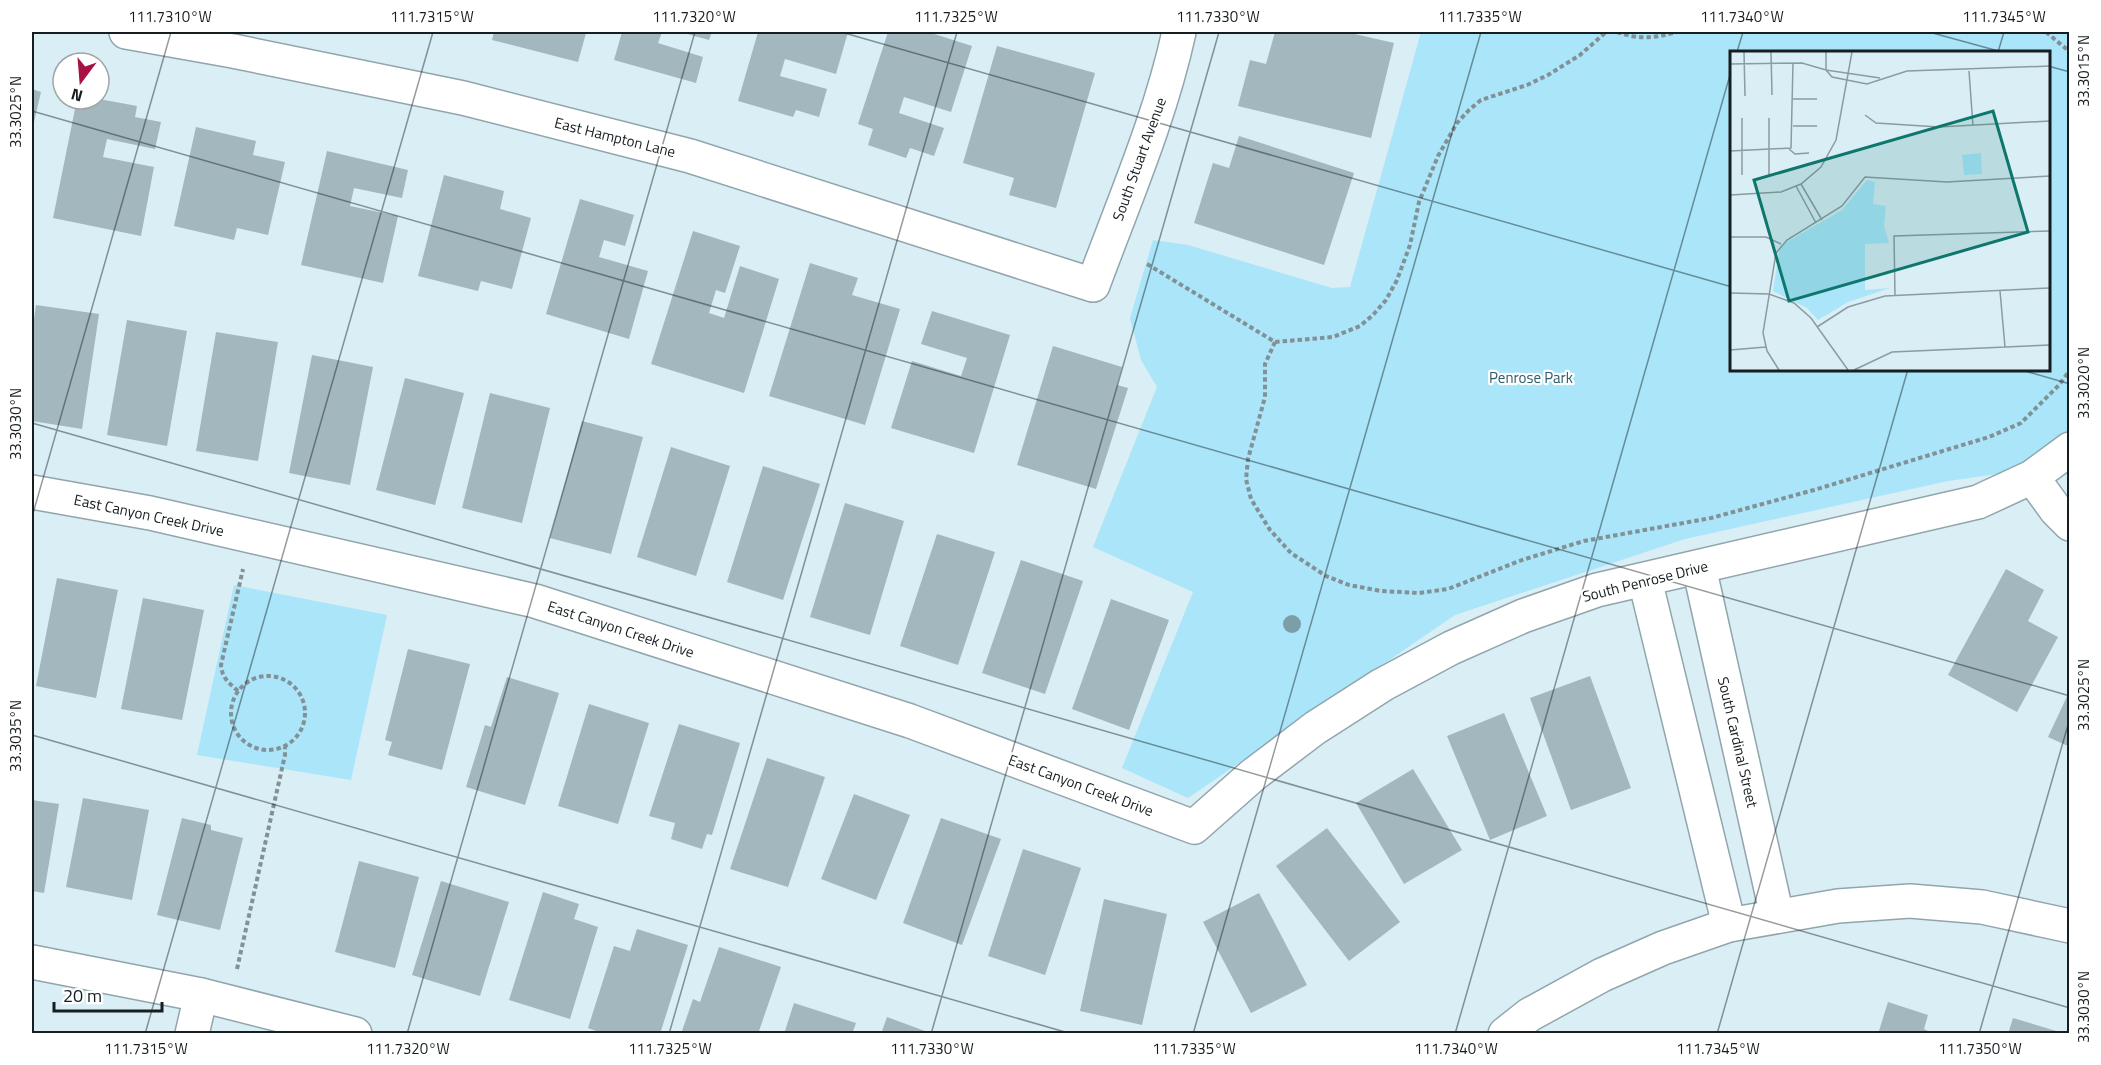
<svg xmlns="http://www.w3.org/2000/svg" width="2101" height="1065" font-family="'Titillium Web',sans-serif">
<style>
.green{fill:#aae5f9;fill-rule:evenodd}
.building{fill:#a3b7be}
.lines{fill:none;stroke-linecap:round;stroke-linejoin:round}
.street-casing{stroke:#91a5ac;stroke-width:36}
.secondary-casing{stroke:#91a5ac;stroke-width:36}
.path{stroke:#829196;stroke-width:4;stroke-dasharray:4.5 3;stroke-linecap:butt}
.street{stroke:#fff;stroke-width:33}
.secondary{stroke:#fff;stroke-width:33}
.tree{fill:#7b9ea9}
.ticks{fill:none;stroke:#171e21;stroke-width:1.5;stroke-opacity:0.45}
.labels{text-anchor:middle;dominant-baseline:central;stroke-width:4.5;stroke-linejoin:round;paint-order:stroke}
.street-label{font-size:15px;fill:#171e21;stroke:#fff}
.park-label{font-size:15px;fill:#2e5c6a;stroke:#fff}
.inset-road{fill:none;stroke:#8b9ba0;stroke-width:1.5}
.view{fill:#0f766e;fill-opacity:0.15;stroke:#0f766e;stroke-width:3}
.inset-edge{fill:none;stroke:#171e21;stroke-width:3}
.neatline{fill:none;stroke:#171e21;stroke-width:2}
.ticks-label{font-size:15px;text-anchor:middle;fill:#171e21}
</style>
<rect width="100%" height="100%" fill="#d9eef5"/>
<g class="green">
<path d="M 1421,32 L 2069,32 L 2069,430 L 2046,467 L 1948,481 L 1685,539 L 1455,615 L 1188,798 L 1122,768 L 1193,592 L 1093,547 L 1157,387 L 1141,360 L 1130,318 L 1153,240 L 1188,245 L 1332,288 L 1350,287 ZM 1732,52 L 2048,52 L 2048,369 L 1732,369 Z"/>
<path d="M 234,585 L 387,615 L 351,780 L 197,755 Z"/>
</g>
<g class="building">
<path d="M 494,32 L 582,32 L 586,33 L 578,62 L 492,40 Z"/>
<path d="M 622,32 L 662,32 L 658,43 L 703,57 L 696,83 L 614,60 Z"/>
<path d="M 680,32 L 712,32 L 709,40 Z"/>
<path d="M 758,32 L 848,32 L 836,74 L 785,59 L 780,76 L 827,89 L 819,117 L 796,110 L 793,117 L 738,101 Z"/>
<path d="M 888,32 L 928,32 L 972,46 L 951,112 L 904,97 L 899,113 L 944,128 L 934,156 L 910,148 L 906,158 L 868,145 L 873,129 L 858,124 Z"/>
<path d="M 1275,32 L 1346,32 L 1394,43 L 1371,138 L 1238,106 L 1250,60 L 1266,64 Z"/>
<path d="M 997,46 L 1095,73 L 1056,208 L 1009,195 L 1014,178 L 963,163 Z"/>
<path d="M 32,89 L 41,92 L 34,122 L 32,121 Z"/>
<path d="M 77,99 L 99,99 L 137,106 L 135,117 L 161,122 L 155,149 L 107,139 L 103,157 L 154,167 L 141,236 L 53,218 Z"/>
<path d="M 196,127 L 256,141 L 253,155 L 285,162 L 268,235 L 237,228 L 234,240 L 174,226 Z"/>
<path d="M 1239,136 L 1354,173 L 1324,265 L 1194,223 L 1213,163 L 1229,168 Z"/>
<path d="M 327,151 L 408,170 L 402,198 L 354,188 L 350,206 L 398,216 L 383,283 L 301,265 Z"/>
<path d="M 444,175 L 504,191 L 500,209 L 531,218 L 512,289 L 481,281 L 478,291 L 418,276 Z"/>
<path d="M 580,199 L 634,215 L 625,246 L 604,240 L 599,257 L 648,271 L 629,339 L 546,314 Z"/>
<path d="M 693,231 L 740,246 L 725,293 L 716,290 L 709,313 L 724,318 L 740,266 L 779,279 L 744,393 L 651,364 Z"/>
<path d="M 810,263 L 858,278 L 852,295 L 900,309 L 865,425 L 769,396 Z"/>
<path d="M 36,305 L 99,314 L 82,429 L 32,421 L 32,333 Z"/>
<path d="M 932,311 L 1010,335 L 974,453 L 891,428 L 912,361 L 961,376 L 967,358 L 921,344 Z"/>
<path d="M 127,320 L 187,331 L 167,446 L 107,435 Z"/>
<path d="M 216,332 L 278,342 L 258,461 L 196,451 Z"/>
<path d="M 1053,346 L 1122,367 L 1117,385 L 1128,388 L 1096,489 L 1017,465 Z"/>
<path d="M 312,355 L 373,367 L 350,485 L 289,473 Z"/>
<path d="M 405,378 L 464,393 L 435,505 L 376,490 Z"/>
<path d="M 490,393 L 550,408 L 522,523 L 462,508 Z"/>
<path d="M 582,421 L 643,437 L 611,554 L 550,538 Z"/>
<path d="M 671,447 L 730,466 L 696,576 L 637,557 Z"/>
<path d="M 763,466 L 820,484 L 783,600 L 727,582 Z"/>
<path d="M 845,503 L 904,521 L 870,635 L 810,617 Z"/>
<path d="M 937,534 L 995,552 L 958,665 L 900,646 Z"/>
<path d="M 1021,560 L 1083,581 L 1045,694 L 982,673 Z"/>
<path d="M 2006,569 L 2044,590 L 2028,621 L 2058,637 L 2017,712 L 1948,675 Z"/>
<path d="M 57,578 L 118,590 L 96,698 L 36,686 Z"/>
<path d="M 143,598 L 204,610 L 182,720 L 121,709 Z"/>
<path d="M 1111,599 L 1169,620 L 1129,730 L 1072,709 Z"/>
<path d="M 408,649 L 470,664 L 442,770 L 388,755 L 392,742 L 385,740 Z"/>
<path d="M 1590,676 L 1631,788 L 1571,810 L 1530,698 Z"/>
<path d="M 507,677 L 559,693 L 525,805 L 466,787 L 485,725 L 491,727 Z"/>
<path d="M 2070,690 L 2070,747 L 2048,737 Z"/>
<path d="M 589,704 L 649,723 L 618,824 L 558,806 Z"/>
<path d="M 1504,713 L 1547,816 L 1490,840 L 1447,736 Z"/>
<path d="M 679,724 L 740,743 L 712,835 L 707,834 L 702,849 L 671,839 L 675,823 L 649,816 Z"/>
<path d="M 767,758 L 825,777 L 788,887 L 730,869 Z"/>
<path d="M 1413,769 L 1462,850 L 1404,884 L 1356,803 Z"/>
<path d="M 854,794 L 910,815 L 876,900 L 821,879 Z"/>
<path d="M 83,798 L 149,810 L 132,900 L 66,887 Z"/>
<path d="M 32,800 L 59,804 L 44,893 L 32,891 Z"/>
<path d="M 182,818 L 211,825 L 211,830 L 243,838 L 220,930 L 157,915 Z"/>
<path d="M 941,818 L 1001,839 L 962,945 L 903,923 Z"/>
<path d="M 1327,828 L 1400,922 L 1349,961 L 1276,866 Z"/>
<path d="M 1023,849 L 1081,868 L 1045,975 L 988,956 Z"/>
<path d="M 359,861 L 419,877 L 395,968 L 335,952 Z"/>
<path d="M 441,881 L 509,902 L 480,996 L 412,975 Z"/>
<path d="M 543,892 L 579,904 L 574,919 L 598,927 L 570,1019 L 509,1000 Z"/>
<path d="M 1259,893 L 1307,985 L 1251,1013 L 1203,922 Z"/>
<path d="M 1104,899 L 1167,914 L 1142,1025 L 1080,1011 Z"/>
<path d="M 637,929 L 688,945 L 660,1034 L 604,1034 L 588,1028 L 614,946 L 630,951 Z"/>
<path d="M 719,947 L 781,967 L 758,1034 L 690,1034 L 682,1031 L 693,999 L 700,1002 Z"/>
<path d="M 1888,1002 L 1928,1015 L 1924,1029 L 1934,1034 L 1878,1034 Z"/>
<path d="M 794,1003 L 856,1023 L 852,1034 L 784,1034 Z"/>
<path d="M 887,1017 L 925,1031 L 924,1034 L 881,1034 Z"/>
<path d="M 2013,1018 L 2063,1033 L 2063,1034 L 2008,1034 Z"/>
</g>
<g class="lines">
<defs>
<g id="street">
<path d="M 126,32 L 233,51 L 463,98 L 690,156 L 1093,285 C 1124,201 1160,119 1179,32"/>
<path d="M 2032,477 L 2056,510 L 2070,524"/>
<path d="M 32,492 L 150,513 L 535,601 L 910,721 L 1194,827 L 1253,775 L 1315,728 L 1382,685 L 1451,648 L 1523,616 L 1597,590 L 1978,502 L 2032,477 L 2070,449"/>
<path d="M 1699,567 L 1777,916"/>
<path d="M 1645,580 L 1729,925"/>
<path d="M 32,962 L 201,995 L 355,1034"/>
<path d="M 192,1034 L 201,995"/>
</g>
<path id="secondary" d="M 1505,1034 L 1529,1015 L 1602,975 L 1663,948 L 1729,925 L 1838,906 L 1910,901 L 1982,907 L 2070,926"/>
</defs>
<use href="#street" class="street-casing"/>
<use href="#secondary" class="secondary-casing"/>
<g class="path">
<path d="M 1617,32 C 1640,40 1655,38 1677,32"/>
<path d="M 2046,32 L 2070,52"/>
<path d="M 1147,264 L 1275,342 L 1333,337 L 1360,326 L 1373,315 L 1386,300 L 1397,280 L 1410,245 L 1419,202 L 1438,156 L 1457,123 L 1469,110 L 1481,100 L 1527,85 L 1548,75 L 1580,55 L 1606,32"/>
<path d="M 1275,342 L 1265,364 L 1265,397 L 1248,459 L 1246,479 L 1251,499 L 1270,530 L 1291,553 L 1326,576 L 1349,585 L 1381,591 L 1419,593 L 1448,589 L 1522,560 L 1584,541 L 1711,518 L 1814,490 L 1989,437 L 2021,423 L 2059,385 L 2070,370"/>
<circle cx="268" cy="713" r="37"/>
<path d="M 238,691 C 229,683 222,678 221,665 L 243,569"/>
<path d="M 237,969 L 285,755 L 285,747"/>
</g>
<use href="#street" class="street"/>
<use href="#secondary" class="secondary"/>
</g>
<circle class="tree" cx="1292" cy="624" r="9"/>
<path class="ticks" d="M 841,32 L 1732,287M 1929,32 L 2002,52M 1737,52 L 1743,32M 1998,52 L 2004,32M 2048,66 L 2070,72M 32,111 L 2070,696M 2018,369 L 2070,384M 32,423 L 2070,1008M 32,517 L 171,32M 32,735 L 1072,1034M 145,1034 L 433,32M 407,1034 L 695,32M 669,1034 L 957,32M 931,1034 L 1219,32M 1193,1034 L 1481,32M 1455,1034 L 1732,68M 1717,1034 L 1908,369M 1979,1034 L 2070,718"/>
<g class="labels">
<g class="street-label">
<text transform="translate(615 137) rotate(14)">East Hampton Lane</text>
<text transform="translate(1139 159) rotate(-70)">South Stuart Avenue</text>
<text transform="translate(149 515) rotate(12)">East Canyon Creek Drive</text>
<text transform="translate(1645 581) rotate(-14)">South Penrose Drive</text>
<text transform="translate(621 629) rotate(18)">East Canyon Creek Drive</text>
<text transform="translate(1738 742) rotate(77)">South Cardinal Street</text>
<text transform="translate(1081 785) rotate(20)">East Canyon Creek Drive</text>
</g>
<g class="park-label">
<text x="1531" y="377">Penrose Park</text>
</g>
</g>
<g transform="translate(1730 51)">
<rect width="320" height="320" fill="#d9eef5"/>
<path d="M 251,102 L 252,123 L 234,124 L 232,104 ZM 137,129 L 145,131 L 143,153 L 156,155 L 154,175 L 159,192 L 135,193 L 135,239 L 160,237 L 118,251 L 88,269 L 77,257 L 43,240 L 50,195 L 112,159 Z" fill="#aae5f9"/>
<path class="inset-road" d="M 14,1 L 15,45M 41,1 L 42,44M 0,13 L 72,12 L 96,19 L 96,1M 239,20 L 243,75M 150,27 L 96,19 L 102,26 L 137,33 L 177,20 L 320,15M 63,48 L 87,48M 135,64 L 146,72 L 209,76 L 320,70M 39,67 L 39,125M 63,75 L 87,75M 59,98 L 65,103 L 79,102M 0,100 L 61,97 L 63,12M 12,124 L 12,67M 71,133 L 92,169M 66,135 L 86,172M 0,144 L 51,141 L 71,133 L 91,116 L 106,89 L 122,1M 0,186 L 36,186 L 51,193M 270,240 L 275,296M 0,242 L 39,243 L 64,252 L 81,267 L 118,319M 165,244 L 164,185 L 320,180M 87,276 L 118,256 L 155,245 L 320,237M 0,299 L 36,296M 49,319 L 37,300 L 33,282 L 46,202 L 57,189 L 112,155 L 135,126 L 217,131 L 320,125M 124,319 L 162,301 L 320,294"/>
<path class="view" d="M 263,60 L 298,181 L 59,250 L 24,129 Z"/>
<rect width="320" height="320" class="inset-edge"/>
</g>
<rect width="2101" height="1065" fill="none" stroke="#ffffff" stroke-width="66"/>
<g transform="translate(81 81) rotate(196)"><circle r="28" fill="#ffffff" stroke="#a2a5a6" stroke-width="1.5"/>
<path d="M0-4.5L10 22L0 15L-10 22Z" fill="#a81143"/>
<text y="-9" font-size="16" font-weight="bold" text-anchor="middle" fill="#171e21">N</text>
</g>
<path d="M54 1002v9h108v-9" fill="none" stroke="#171e21" stroke-width="3"/>
<text x="63" y="1002" font-size="18" fill="#171e21" stroke="#ffffff" stroke-width="4.5" paint-order="stroke">20 m</text>
<rect x="33" y="33" width="2035" height="999" class="neatline"/>
<g class="ticks-label">
<text x="170" y="22">111.7310°W</text>
<text x="432" y="22">111.7315°W</text>
<text x="694" y="22">111.7320°W</text>
<text x="956" y="22">111.7325°W</text>
<text x="1218" y="22">111.7330°W</text>
<text x="1480" y="22">111.7335°W</text>
<text x="1742" y="22">111.7340°W</text>
<text x="2004" y="22">111.7345°W</text>
<text transform="translate(2084 71) rotate(-90)" y="5">33.3015°N</text>
<text transform="translate(16 112) rotate(-90)" y="5">33.3025°N</text>
<text transform="translate(2084 383) rotate(-90)" y="5">33.3020°N</text>
<text transform="translate(16 424) rotate(-90)" y="5">33.3030°N</text>
<text transform="translate(2084 695) rotate(-90)" y="5">33.3025°N</text>
<text transform="translate(16 736) rotate(-90)" y="5">33.3035°N</text>
<text transform="translate(2084 1007) rotate(-90)" y="5">33.3030°N</text>
<text x="146" y="1054">111.7315°W</text>
<text x="408" y="1054">111.7320°W</text>
<text x="670" y="1054">111.7325°W</text>
<text x="932" y="1054">111.7330°W</text>
<text x="1194" y="1054">111.7335°W</text>
<text x="1456" y="1054">111.7340°W</text>
<text x="1718" y="1054">111.7345°W</text>
<text x="1980" y="1054">111.7350°W</text>
</g>
</svg>
